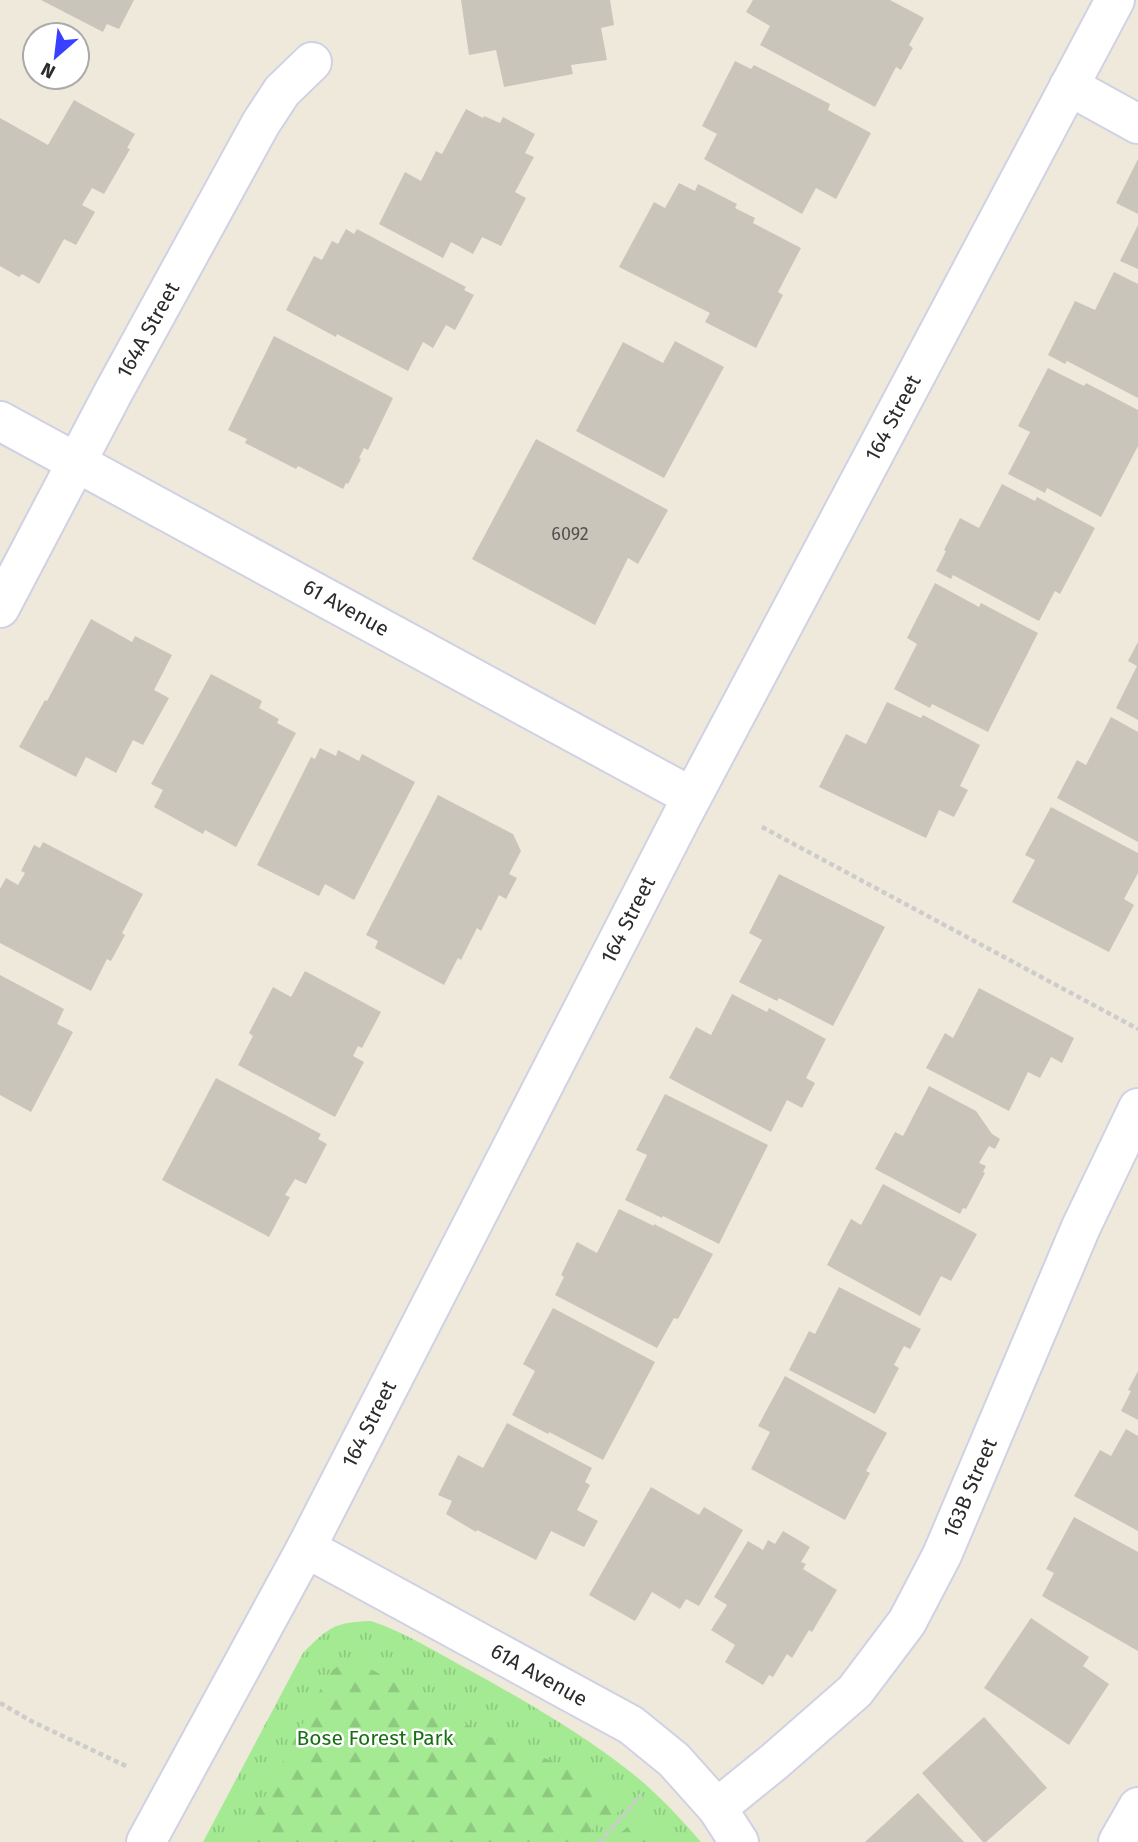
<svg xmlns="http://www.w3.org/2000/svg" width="1138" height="1842" font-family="'Fira Sans',sans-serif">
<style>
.grass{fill:url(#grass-tufts)}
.forest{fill:url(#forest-firs)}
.building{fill:#c9c5bb}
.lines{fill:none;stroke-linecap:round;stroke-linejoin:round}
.minor-casing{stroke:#d0d1e5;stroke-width:42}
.path{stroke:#ccc;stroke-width:4.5;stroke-dasharray:5 3.5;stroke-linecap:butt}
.minor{stroke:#fff;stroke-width:38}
.labels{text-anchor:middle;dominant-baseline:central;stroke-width:5;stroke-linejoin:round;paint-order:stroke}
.number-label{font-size:18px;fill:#52524f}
.street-label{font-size:21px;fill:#2b2b2b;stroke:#fff}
.park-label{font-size:21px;fill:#197013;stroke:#fff}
</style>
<defs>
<pattern id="grass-tufts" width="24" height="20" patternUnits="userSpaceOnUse" patternTransform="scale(1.75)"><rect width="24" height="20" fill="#a4ea92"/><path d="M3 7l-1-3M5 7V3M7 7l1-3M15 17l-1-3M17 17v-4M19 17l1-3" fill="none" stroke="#8dc97e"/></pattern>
<pattern id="forest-firs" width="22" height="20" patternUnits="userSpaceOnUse" patternTransform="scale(1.75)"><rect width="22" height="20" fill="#a4ea92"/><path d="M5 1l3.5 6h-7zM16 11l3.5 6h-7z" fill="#8dc97e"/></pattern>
</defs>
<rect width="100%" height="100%" fill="#eee9db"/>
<path class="grass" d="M 371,1621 C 406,1633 438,1653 471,1671 C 527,1702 583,1734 633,1774 C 658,1794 680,1818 701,1842 L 203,1842 L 303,1653 C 328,1628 334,1622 371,1621 Z"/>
<g class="forest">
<path d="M 357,1661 L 489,1737 L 575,1770 L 624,1805 L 618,1812 L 595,1826 L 584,1842 L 241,1842 L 329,1673 L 342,1663 Z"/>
<path d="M 637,1819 L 658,1842 L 615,1842 L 618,1835 Z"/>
</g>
<g class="building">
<path d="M 41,0 L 134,0 L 119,29 L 107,24 L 103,32 Z"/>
<path d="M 461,0 L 610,0 L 614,25 L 601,28 L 607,60 L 571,65 L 573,74 L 504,87 L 496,50 L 469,55 Z"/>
<path d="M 753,0 L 890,0 L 924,18 L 909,45 L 913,48 L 901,70 L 896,67 L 875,107 L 760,45 L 770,26 L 746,12 Z"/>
<path d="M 735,61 L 751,69 L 754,65 L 830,104 L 828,110 L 871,133 L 836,199 L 816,188 L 802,214 L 704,159 L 717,134 L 702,126 Z"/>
<path d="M 74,100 L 135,134 L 127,148 L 130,149 L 104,194 L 92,188 L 82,205 L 95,212 L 76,245 L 64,239 L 39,284 L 22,274 L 19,277 L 0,266 L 0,118 L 48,145 Z"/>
<path d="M 466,109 L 483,118 L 484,116 L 500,123 L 503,117 L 535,134 L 525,153 L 534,157 L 515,192 L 526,198 L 501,246 L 482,237 L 473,254 L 451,242 L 443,258 L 379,224 L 405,172 L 421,181 L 436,151 L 442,154 Z"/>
<path d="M 1138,159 L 1138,214 L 1116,203 Z"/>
<path d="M 679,183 L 695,191 L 698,184 L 737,204 L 735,208 L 755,218 L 753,223 L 801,248 L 778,292 L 783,295 L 756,348 L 705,322 L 710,313 L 619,267 L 654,202 L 665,208 Z"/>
<path d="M 1138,225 L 1138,269 L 1120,261 Z"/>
<path d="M 346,229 L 354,234 L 357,229 L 466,287 L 464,290 L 474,295 L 455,330 L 446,325 L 433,348 L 423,342 L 408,371 L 337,334 L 336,337 L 286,310 L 314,256 L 322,260 L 332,241 L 338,244 Z"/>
<path d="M 1114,272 L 1138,284 L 1138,398 L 1067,361 L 1065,364 L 1048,355 L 1075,301 L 1095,310 Z"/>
<path d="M 274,336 L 393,398 L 368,450 L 364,448 L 359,458 L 361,459 L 348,484 L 346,483 L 343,489 L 298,466 L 296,469 L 245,443 L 247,439 L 228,430 Z"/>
<path d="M 675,341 L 724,367 L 664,478 L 576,431 L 623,342 L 663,363 Z"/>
<path d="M 1048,368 L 1084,386 L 1086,383 L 1138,410 L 1138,446 L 1101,517 L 1047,488 L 1045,493 L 1008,474 L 1030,432 L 1018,426 Z"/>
<path d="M 536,439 L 668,510 L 638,564 L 628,558 L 595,625 L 472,559 Z"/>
<path d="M 1002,484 L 1035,501 L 1037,497 L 1095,528 L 1060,594 L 1055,591 L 1039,621 L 953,575 L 951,579 L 936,571 L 946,551 L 944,550 L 960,518 L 979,528 Z"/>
<path d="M 935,583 L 979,607 L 981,603 L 1038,633 L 988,732 L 932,704 L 930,708 L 894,689 L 917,644 L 907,638 Z"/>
<path d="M 91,619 L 132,642 L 135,636 L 172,655 L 154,690 L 169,698 L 143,745 L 133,740 L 116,773 L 86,757 L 76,777 L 19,747 L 45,700 L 47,701 Z"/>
<path d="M 1138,642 L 1138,720 L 1116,708 L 1137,666 L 1128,661 Z"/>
<path d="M 211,674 L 262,701 L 259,708 L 279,719 L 277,723 L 296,733 L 236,847 L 205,830 L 203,834 L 154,807 L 163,790 L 151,784 Z"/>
<path d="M 887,702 L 921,718 L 923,715 L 980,745 L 960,786 L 968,790 L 954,817 L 939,810 L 926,838 L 819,787 L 846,734 L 866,744 Z"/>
<path d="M 1111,717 L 1138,732 L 1138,842 L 1057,798 L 1077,760 L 1086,765 Z"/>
<path d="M 320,748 L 336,756 L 338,750 L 359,761 L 362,754 L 415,782 L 354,900 L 325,884 L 319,896 L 257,865 L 311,757 L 315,759 Z"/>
<path d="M 438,795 L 513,834 L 521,851 L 509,874 L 517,878 L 506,899 L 499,895 L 481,931 L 477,928 L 461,960 L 458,958 L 444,985 L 375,948 L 378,941 L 366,935 Z"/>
<path d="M 1051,807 L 1138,853 L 1138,873 L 1124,899 L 1134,905 L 1109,952 L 1012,902 L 1035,860 L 1025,855 Z"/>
<path d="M 43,842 L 143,894 L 122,933 L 125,935 L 111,961 L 107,959 L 91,991 L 0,943 L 0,889 L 6,878 L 18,885 L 25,873 L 21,871 L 34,845 L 40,848 Z"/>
<path d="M 779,874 L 885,927 L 833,1026 L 779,998 L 777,1001 L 739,982 L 762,940 L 749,933 Z"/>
<path d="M 305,971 L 381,1012 L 362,1048 L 358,1046 L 353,1056 L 364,1062 L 335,1117 L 238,1065 L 253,1036 L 249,1033 L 273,987 L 291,997 Z"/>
<path d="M 0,975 L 64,1009 L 57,1024 L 73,1032 L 31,1112 L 0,1095 Z"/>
<path d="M 979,988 L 1074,1038 L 1062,1063 L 1051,1057 L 1040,1078 L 1028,1072 L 1009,1111 L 926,1068 L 945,1033 L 953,1038 Z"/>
<path d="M 732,994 L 767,1012 L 769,1008 L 826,1039 L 806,1078 L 815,1083 L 802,1108 L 787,1100 L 771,1132 L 669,1078 L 696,1027 L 711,1035 Z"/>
<path d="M 216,1078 L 321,1134 L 318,1139 L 327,1144 L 306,1184 L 295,1179 L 285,1195 L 290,1197 L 269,1237 L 162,1180 Z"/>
<path d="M 929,1086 L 976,1111 L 992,1134 L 1000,1139 L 995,1149 L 989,1146 L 979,1163 L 986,1166 L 983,1172 L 985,1173 L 966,1209 L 963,1208 L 960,1214 L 875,1169 L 895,1132 L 903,1136 Z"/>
<path d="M 665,1094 L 768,1145 L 719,1244 L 663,1216 L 662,1218 L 625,1200 L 647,1155 L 636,1150 Z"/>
<path d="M 883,1184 L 977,1234 L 951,1281 L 941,1276 L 920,1316 L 827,1265 L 851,1219 L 861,1225 Z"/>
<path d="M 619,1209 L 654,1226 L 654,1224 L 713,1254 L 678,1319 L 674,1318 L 657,1348 L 555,1295 L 564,1277 L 561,1275 L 577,1242 L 597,1253 Z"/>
<path d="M 839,1287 L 921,1329 L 910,1349 L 904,1346 L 894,1365 L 899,1368 L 875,1414 L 789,1370 L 809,1331 L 815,1334 Z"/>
<path d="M 553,1308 L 655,1362 L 603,1460 L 549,1432 L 548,1434 L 512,1415 L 535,1371 L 523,1364 Z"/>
<path d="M 1138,1371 L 1138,1420 L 1121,1411 L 1131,1391 L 1128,1390 Z"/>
<path d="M 785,1376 L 887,1433 L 866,1471 L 870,1473 L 845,1520 L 751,1469 L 770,1432 L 758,1426 Z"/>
<path d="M 507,1423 L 592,1468 L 585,1482 L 590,1485 L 577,1510 L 598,1521 L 584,1547 L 551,1531 L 536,1560 L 477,1530 L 476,1532 L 446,1514 L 452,1501 L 438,1495 L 458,1455 L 483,1468 Z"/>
<path d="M 1126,1429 L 1138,1436 L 1138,1531 L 1074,1496 L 1100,1450 L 1111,1456 Z"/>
<path d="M 651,1487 L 699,1515 L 704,1507 L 743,1530 L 699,1606 L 686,1599 L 680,1609 L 652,1592 L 635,1621 L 589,1595 Z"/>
<path d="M 1074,1517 L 1138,1552 L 1138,1651 L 1042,1596 L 1054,1573 L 1046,1569 Z"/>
<path d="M 783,1531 L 810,1547 L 801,1562 L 806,1564 L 803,1569 L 837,1590 L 812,1632 L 809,1630 L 792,1658 L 787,1654 L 773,1677 L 769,1675 L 763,1685 L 725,1662 L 735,1645 L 711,1630 L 727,1605 L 714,1597 L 748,1541 L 763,1550 L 768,1540 L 775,1544 Z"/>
<path d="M 1031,1618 L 1089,1657 L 1083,1666 L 1109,1684 L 1069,1745 L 984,1688 Z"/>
<path d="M 984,1717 L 1047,1788 L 986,1842 L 983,1842 L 922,1773 Z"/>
<path d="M 918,1793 L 964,1842 L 865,1842 Z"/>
</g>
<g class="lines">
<defs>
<g id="minor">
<path d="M 1069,86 L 1138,124"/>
<path d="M 0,421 L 692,797"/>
<path d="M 0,608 L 114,391 L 261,123 L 282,91 L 312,62"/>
<path d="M 306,1548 L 631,1725 L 674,1760 L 717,1808 L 739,1842"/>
<path d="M 717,1808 L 775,1761 L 855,1691 L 907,1622 L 942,1555 L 1081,1227 L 1138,1108"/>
<path d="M 146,1842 L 306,1548 L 682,816 L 1115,0"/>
<path d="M 1118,1842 L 1138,1807"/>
</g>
</defs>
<use href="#minor" class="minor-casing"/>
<g class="path">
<path d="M 762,827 L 1138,1029"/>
<path d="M 0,1703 L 33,1722 L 126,1766"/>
<path d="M 600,1842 L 641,1795"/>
</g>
<use href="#minor" class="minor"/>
</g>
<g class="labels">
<g class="number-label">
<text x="570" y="534">6092</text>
</g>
<g class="street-label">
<text transform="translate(148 330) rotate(-61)">164A Street</text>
<text transform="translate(893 418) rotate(-62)">164 Street</text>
<text transform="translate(346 608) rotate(29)">61 Avenue</text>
<text transform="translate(628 920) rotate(-63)">164 Street</text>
<text transform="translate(369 1424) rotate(-63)">164 Street</text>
<text transform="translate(970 1488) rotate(-67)">163B Street</text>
<text transform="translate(539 1675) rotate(29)">61A Avenue</text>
</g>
<g class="park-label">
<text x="375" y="1738">Bose Forest Park</text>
</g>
</g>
<g transform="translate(56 56) rotate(208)"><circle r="33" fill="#ffffff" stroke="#aaaaaa" stroke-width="2"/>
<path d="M0-5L12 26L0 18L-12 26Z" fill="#3741ff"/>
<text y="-10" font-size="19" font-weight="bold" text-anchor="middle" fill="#2b2b2b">N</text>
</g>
</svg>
